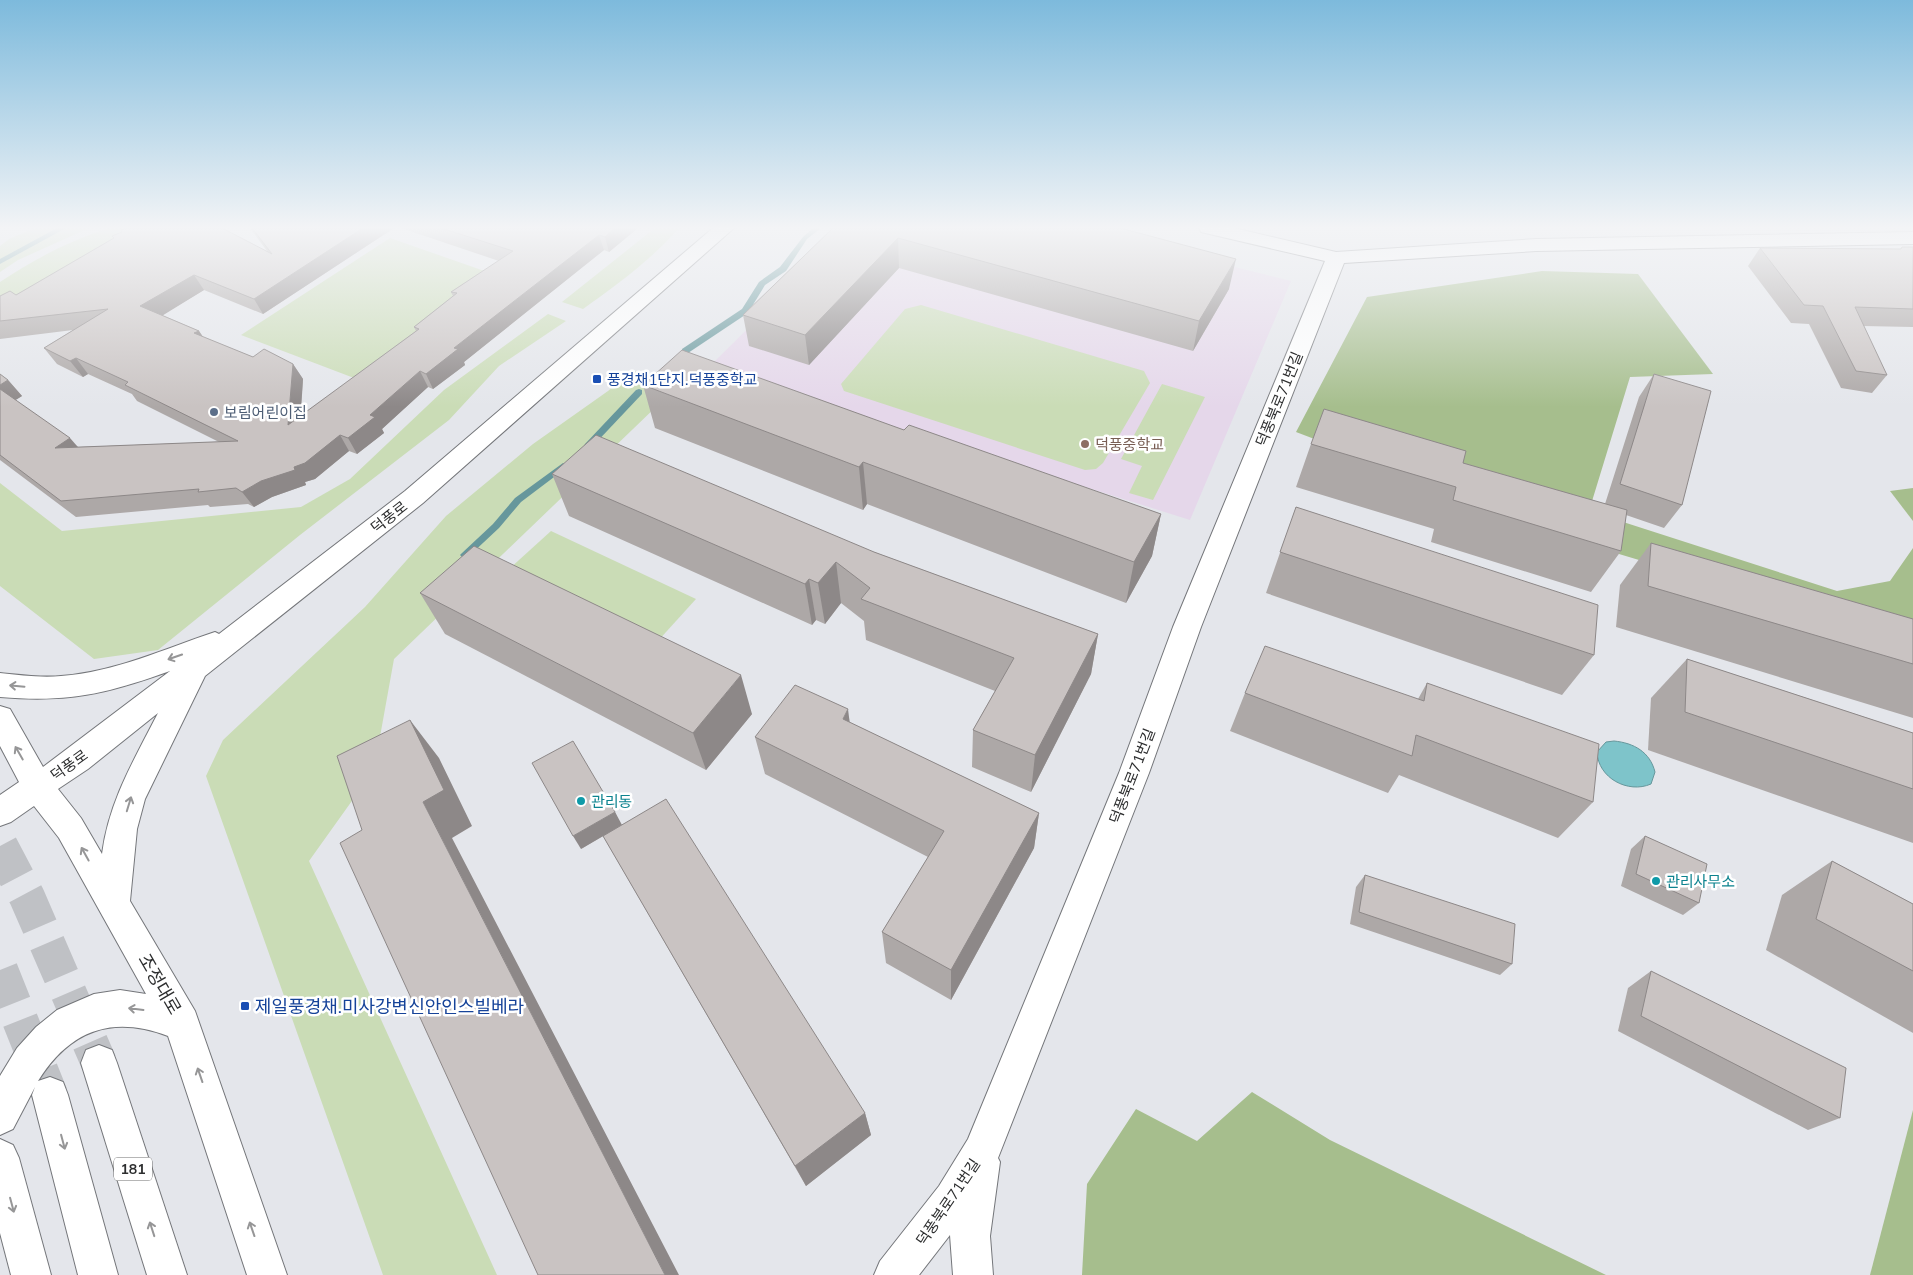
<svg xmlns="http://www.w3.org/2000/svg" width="1913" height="1275" font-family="Mulish,'Noto Sans KR',sans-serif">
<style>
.education{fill:#e5d7ea}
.green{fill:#cadcb6}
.forest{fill:#a6be8d}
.water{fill:#7ec4ca;stroke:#66979c}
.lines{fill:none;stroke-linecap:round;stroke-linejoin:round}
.stream{fill:#66979c;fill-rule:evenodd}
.major-tunnel{stroke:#bfc1c5;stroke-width:36;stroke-dasharray:36 18;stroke-linecap:butt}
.minor-casing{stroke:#74767a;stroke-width:2}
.major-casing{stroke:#74767a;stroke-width:2}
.minor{fill:#fff;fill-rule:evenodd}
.major{fill:#fff;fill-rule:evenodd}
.wall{fill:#ada8a7}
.shaded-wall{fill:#8d8888}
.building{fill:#c9c3c2;stroke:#8d8888}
.oneway{stroke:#969697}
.transit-dot{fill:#1a4fb4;stroke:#fff;stroke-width:2}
.service-dot{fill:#5c6f8a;stroke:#fff;stroke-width:2}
.education-dot{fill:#8d6e63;stroke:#fff;stroke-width:2}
.culture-dot{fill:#0f9aa8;stroke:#fff;stroke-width:2}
.labels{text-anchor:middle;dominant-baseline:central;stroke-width:5;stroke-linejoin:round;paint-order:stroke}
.shield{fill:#fff;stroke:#6c6d6d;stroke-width:1}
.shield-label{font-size:14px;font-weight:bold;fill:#2d2e2f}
.transit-label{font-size:15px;fill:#164399;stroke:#fff;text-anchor:start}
.street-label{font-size:15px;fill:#2d2e2f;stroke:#fff}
.service-label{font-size:15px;fill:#4e5e75;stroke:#fff;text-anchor:start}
.education-label{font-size:15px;fill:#785e54;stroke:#fff;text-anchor:start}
.culture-label{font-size:15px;fill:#0d838f;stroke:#fff;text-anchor:start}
.near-street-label{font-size:18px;fill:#2d2e2f;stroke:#fff}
.near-transit-label{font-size:18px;fill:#164399;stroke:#fff;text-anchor:start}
</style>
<rect width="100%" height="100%" fill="#e4e6eb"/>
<path class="education" d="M 849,228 L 1078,228 L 1291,281 L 1190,520 L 708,368 Z"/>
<g class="green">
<path d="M 35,228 L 89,228 L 18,260 L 0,272 L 0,246 L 9,239 Z"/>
<path d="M 110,228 L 132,228 L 0,311 L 0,282 C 35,259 70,240 110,228 Z"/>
<path d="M 655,228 L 679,228 C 651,260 618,284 583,309 L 562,302 Z"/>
<path d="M 390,238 L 493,274 L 354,378 L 241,335 Z"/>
<path d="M 921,305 L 1144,371 L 1150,383 L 1103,463 L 1096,469 L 1085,470 L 844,391 L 841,384 L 905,309 Z"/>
<path d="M 548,314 L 566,321 L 499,366 L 449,420 L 300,535 L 158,650 L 94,659 L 0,586 L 0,483 L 62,531 L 301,507 L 350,479 L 444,390 Z"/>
<path d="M 631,371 L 686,378 L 394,659 L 374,770 L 309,861 L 497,1275 L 383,1275 L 206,776 L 223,740 L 365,607 L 446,516 L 533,444 L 608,391 Z"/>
<path d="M 1162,384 L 1205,397 L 1153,500 L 1129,493 L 1142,466 L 1121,459 Z"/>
<path d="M 551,531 L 696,599 L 647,653 L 498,579 Z"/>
</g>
<g class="forest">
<path d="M 1542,271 L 1638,274 L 1713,374 L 1630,377 L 1589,511 L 1837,591 L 1890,581 L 1913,548 L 1913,632 L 1892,636 L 1609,551 L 1296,432 L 1367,297 Z"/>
<path d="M 1913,488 L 1913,521 L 1890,491 Z"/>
<path d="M 1252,1092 L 1330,1140 L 1606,1275 L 1082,1275 L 1087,1184 L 1136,1109 L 1197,1141 Z"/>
<path d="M 1913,1110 L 1913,1275 L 1870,1275 Z"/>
</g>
<path class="water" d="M 1614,741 C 1634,743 1650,752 1655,772 L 1651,784 C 1628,794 1598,778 1597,752 L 1606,742 Z"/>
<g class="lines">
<g class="stream">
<path d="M 57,228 L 66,228 L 0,264 L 0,259 Z"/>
<path d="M 813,228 L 821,228 L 807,239 L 786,271 L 765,285 L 748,313 L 688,353 L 682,353 L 682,349 L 742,309 L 759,282 L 780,267 L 803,237 Z"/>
<path d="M 639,389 L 642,390 L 642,394 L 591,448 L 585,448 L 584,446 L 585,444 L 636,390 Z"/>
<path d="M 563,463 L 566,464 L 567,466 L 566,468 L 521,502 L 499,528 L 468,557 L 462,557 L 460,555 L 462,553 L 493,524 L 515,498 Z"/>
</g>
<g class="major-tunnel">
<path d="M 0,846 L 27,897 L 99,1063"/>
<path d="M 0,970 L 50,1095"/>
</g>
<defs>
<path id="minor" d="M 1199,228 L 1234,228 L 1336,252 L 1536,239 L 1913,232 L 1913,244 L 1536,251 L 1344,263 L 1201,627 L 1149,773 L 998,1158 L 1000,1162 L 990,1236 L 993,1275 L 953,1275 L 950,1235 L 919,1275 L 874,1275 L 880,1261 L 939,1186 L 968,1139 L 1119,773 L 1173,627 L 1325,261 L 1201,232 Z"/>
<g id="major">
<path d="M 713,228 L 734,228 L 423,503 L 205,676 L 145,799 L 137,829 L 130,901 L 195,1011 L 287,1275 L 247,1275 L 168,1036 C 112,1015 70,1030 38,1081 L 50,1077 L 63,1082 L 68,1095 L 118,1275 L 78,1275 L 32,1095 L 35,1087 L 13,1129 L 0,1135 L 0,1076 L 17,1048 L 36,1027 L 57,1010 L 94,994 L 120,990 L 146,994 L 59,838 L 34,806 L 11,822 L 0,826 L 0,795 L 19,782 L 0,746 L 0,706 L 10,709 L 43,767 L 170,671 C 106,694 68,703 0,697 L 0,673 C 20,675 41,678 61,676 C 115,672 164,649 215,632 L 219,634 L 405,491 ZM 158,713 C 134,760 109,801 102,854 L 81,818 L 58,789 L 88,769 Z"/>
<path d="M 99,1045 L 112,1050 L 117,1063 L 187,1275 L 147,1275 L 81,1063 L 86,1050 Z"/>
<path d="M 0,1139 L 13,1145 L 19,1158 L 51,1275 L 11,1275 L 0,1233 Z"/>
</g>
</defs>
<use href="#minor" class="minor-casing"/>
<use href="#major" class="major-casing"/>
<use href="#minor" class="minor"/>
<use href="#major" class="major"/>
</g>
<g class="wall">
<path d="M 250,228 L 394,228 L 263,314 L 204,290 L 162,315 L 199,331 L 203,337 L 253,357 L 293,364 L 303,379 L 300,417 L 416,331 L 414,327 L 453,296 L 451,292 L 499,261 L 401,228 L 638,228 L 609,252 L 604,250 L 464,362 L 465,365 L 433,389 L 428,387 L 382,429 L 384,433 L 357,454 L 349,451 L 315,479 L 305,482 L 306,485 L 272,497 L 254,507 L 248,504 L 210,507 L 208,505 L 76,517 L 0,460 L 0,374 L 8,380 L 22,396 L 15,400 L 78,447 L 219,442 L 137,401 L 132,394 L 88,374 L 83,377 L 57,364 L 44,348 L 73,330 L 0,339 L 0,296 L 16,295 L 114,238 L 267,251 Z"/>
<path d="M 833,228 L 1229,289 L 1193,351 L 899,268 L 809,365 L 749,346 L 743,315 Z"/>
<path d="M 1902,247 L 1913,247 L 1913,327 L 1863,326 L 1887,375 L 1872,393 L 1841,388 L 1809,324 L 1791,323 L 1748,266 L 1760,248 L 1900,249 Z"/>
<path d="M 1654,374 L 1682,505 L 1664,528 L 1626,515 L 1621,551 L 1591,592 L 1431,542 L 1434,529 L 1296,487 L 1311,444 L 1463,463 L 1605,504 L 1639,397 Z"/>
<path d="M 643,385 L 904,430 L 1161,514 L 1152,556 L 1126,603 L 867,504 L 863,510 L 655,428 Z"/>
<path d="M 552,474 L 874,552 L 1098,634 L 1091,674 L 1031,792 L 972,767 L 973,730 L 995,691 L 866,640 L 864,621 L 841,603 L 825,624 L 816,620 L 812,625 L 569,516 Z"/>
<path d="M 1296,507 L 1594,655 L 1562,695 L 1266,593 Z"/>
<path d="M 1651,543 L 1913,619 L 1913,718 L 1616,627 L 1620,585 Z"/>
<path d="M 420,593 L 752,714 L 706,770 L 445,634 Z"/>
<path d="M 1687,659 L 1913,733 L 1913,843 L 1648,750 L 1651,698 Z"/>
<path d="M 1427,683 L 1593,802 L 1558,838 L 1399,775 L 1388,793 L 1230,731 L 1245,693 L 1418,699 Z"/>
<path d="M 849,722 L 1039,813 L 1034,848 L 951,1000 L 886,963 L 882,932 L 928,857 L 765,774 L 755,737 Z"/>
<path d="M 615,812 L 621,825 L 865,1113 L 871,1135 L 806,1186 L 603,836 L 581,849 Z"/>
<path d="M 1645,836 L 1699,903 L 1683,915 L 1621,886 L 1631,849 Z"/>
<path d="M 1832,861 L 1913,904 L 1913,1033 L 1766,950 L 1782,895 Z"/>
<path d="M 1365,875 L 1512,964 L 1500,975 L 1350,924 L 1356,887 Z"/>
<path d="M 1651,971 L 1840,1118 L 1808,1130 L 1618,1031 L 1628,988 Z"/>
</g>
<g class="shaded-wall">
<path d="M 363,228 L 394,228 L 263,314 L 254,299 Z"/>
<path d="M 615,228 L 638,228 L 609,252 L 605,237 Z"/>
<path d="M 599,235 L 604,250 L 464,362 L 465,365 L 433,389 L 426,374 L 454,348 Z"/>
<path d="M 898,238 L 899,268 L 809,365 L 805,335 Z"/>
<path d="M 1236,259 L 1229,289 L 1193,351 L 1199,321 Z"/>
<path d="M 194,275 L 204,290 L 152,322 L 140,306 Z"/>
<path d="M 199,331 L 209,346 L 194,333 Z"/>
<path d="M 76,358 L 88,374 L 83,377 L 70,361 Z"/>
<path d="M 293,364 L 303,379 L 299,441 L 288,425 Z"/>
<path d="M 420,371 L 428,387 L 382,429 L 384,433 L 357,454 L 348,438 L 370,415 Z"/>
<path d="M 8,380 L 22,396 L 11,403 L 0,391 L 0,385 Z"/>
<path d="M 340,435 L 349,451 L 315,479 L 305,482 L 306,485 L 272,497 L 254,507 L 242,492 L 261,481 L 294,467 Z"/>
<path d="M 70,438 L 84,454 L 55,448 Z"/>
<path d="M 863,462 L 867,504 L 863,510 L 859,467 Z"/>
<path d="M 1161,514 L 1152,556 L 1126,603 L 1134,562 Z"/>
<path d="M 836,562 L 841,603 L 825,624 L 818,583 Z"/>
<path d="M 809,579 L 816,620 L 812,625 L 805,584 Z"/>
<path d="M 1098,634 L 1091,674 L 1031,792 L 1035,755 Z"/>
<path d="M 741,675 L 752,714 L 706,770 L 693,733 Z"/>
<path d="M 848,709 L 853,748 L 843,719 Z"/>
<path d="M 410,720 L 439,758 L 472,826 L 452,838 L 679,1275 L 665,1275 L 423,802 Z"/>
<path d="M 615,812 L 622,825 L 581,849 L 573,836 Z"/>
<path d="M 1039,813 L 1034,848 L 951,1000 L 951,970 Z"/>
<path d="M 865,1113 L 871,1135 L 806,1186 L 795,1166 Z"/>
</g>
<g class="building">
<path d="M 125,228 L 222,228 L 272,254 L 252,228 L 363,228 L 254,299 L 194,275 L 140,306 L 199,331 L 194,333 L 253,357 L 264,349 L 293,364 L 288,425 L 419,329 L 414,327 L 457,293 L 451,292 L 513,251 L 441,228 L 615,228 L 605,237 L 599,235 L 454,348 L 458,349 L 426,374 L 420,371 L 370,415 L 375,417 L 348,438 L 340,435 L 305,463 L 294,467 L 295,470 L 261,481 L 242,492 L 236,488 L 198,492 L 199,489 L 61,501 L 0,455 L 0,389 L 70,438 L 55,448 L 238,441 L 125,385 L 128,382 L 76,358 L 70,361 L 44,348 L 108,309 L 0,321 L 0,296 L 10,291 L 16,295 L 114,238 L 112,236 L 122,232 L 121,230 Z"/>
<path d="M 833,228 L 1120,228 L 1236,259 L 1199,321 L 898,238 L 805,335 L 743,315 Z"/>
<path d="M 1902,247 L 1913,247 L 1913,309 L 1855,307 L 1887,375 L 1856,371 L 1823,306 L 1804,305 L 1760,248 L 1901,249 Z"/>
<path d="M 682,350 L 904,430 L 909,425 L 1161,514 L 1134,562 L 863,462 L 859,467 L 643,385 Z"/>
<path d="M 0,374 L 8,380 L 0,385 Z"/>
<path d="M 1654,374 L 1711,391 L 1682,505 L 1620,484 Z"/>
<path d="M 1324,409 L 1466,451 L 1463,463 L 1627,510 L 1621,551 L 1453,500 L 1456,487 L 1311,444 Z"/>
<path d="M 596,435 L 874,552 L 1098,634 L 1035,755 L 973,730 L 1014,658 L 861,599 L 870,588 L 836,562 L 818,583 L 809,579 L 805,584 L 552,474 Z"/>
<path d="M 1296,507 L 1598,605 L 1594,655 L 1280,552 Z"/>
<path d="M 1651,543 L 1913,619 L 1913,664 L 1648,586 Z"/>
<path d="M 474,546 L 741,675 L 693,733 L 420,593 Z"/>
<path d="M 1265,646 L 1424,701 L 1427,683 L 1599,744 L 1593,802 L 1416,735 L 1412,756 L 1245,693 Z"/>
<path d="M 1687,659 L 1913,733 L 1913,789 L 1685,712 Z"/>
<path d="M 795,685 L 848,709 L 843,719 L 1039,813 L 951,970 L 882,932 L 944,831 L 755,737 Z"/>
<path d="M 410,720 L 444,790 L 423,802 L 665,1275 L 538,1275 L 340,843 L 362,830 L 337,756 Z"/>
<path d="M 573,741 L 615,812 L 573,836 L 532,763 Z"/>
<path d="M 666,799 L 865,1113 L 795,1166 L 603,836 Z"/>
<path d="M 1645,836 L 1707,864 L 1699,903 L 1636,874 Z"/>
<path d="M 1832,861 L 1913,904 L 1913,971 L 1816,919 Z"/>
<path d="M 1365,875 L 1515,924 L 1512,964 L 1359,912 Z"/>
<path d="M 1651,971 L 1846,1068 L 1840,1118 L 1641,1016 Z"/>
</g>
<defs><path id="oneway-shaft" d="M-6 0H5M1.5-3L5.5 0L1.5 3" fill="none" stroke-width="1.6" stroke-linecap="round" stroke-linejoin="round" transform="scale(1.25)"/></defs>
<g class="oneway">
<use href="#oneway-shaft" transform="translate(175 657) rotate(161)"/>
<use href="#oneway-shaft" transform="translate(17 686) rotate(-175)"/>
<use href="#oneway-shaft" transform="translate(19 753) rotate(-120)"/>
<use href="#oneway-shaft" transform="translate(129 804) rotate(-73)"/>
<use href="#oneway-shaft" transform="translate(85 854) rotate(-119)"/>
<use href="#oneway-shaft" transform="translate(136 1009) rotate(-173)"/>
<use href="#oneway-shaft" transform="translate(200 1075) rotate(-109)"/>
<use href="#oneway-shaft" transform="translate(63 1142) rotate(75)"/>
<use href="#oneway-shaft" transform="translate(12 1205) rotate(75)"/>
<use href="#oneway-shaft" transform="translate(152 1229) rotate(-108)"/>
<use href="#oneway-shaft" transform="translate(252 1229) rotate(-109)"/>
</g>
<linearGradient id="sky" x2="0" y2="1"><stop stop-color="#7dbadc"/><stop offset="0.56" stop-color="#f3f4f6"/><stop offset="1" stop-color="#f3f4f6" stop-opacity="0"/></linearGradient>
<rect width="1913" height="407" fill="url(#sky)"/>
<g class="transit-dot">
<rect x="592" y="374" width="10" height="10" rx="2.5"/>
<rect x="240" y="1001" width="10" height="10" rx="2.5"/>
</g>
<circle class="service-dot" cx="214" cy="412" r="5"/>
<circle class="education-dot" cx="1085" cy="444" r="5"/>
<g class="culture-dot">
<circle cx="581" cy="801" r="5"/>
<circle cx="1656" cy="881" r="5"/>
</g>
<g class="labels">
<rect class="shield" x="114" y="1157.5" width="38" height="23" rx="4"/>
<g class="shield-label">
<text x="133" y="1169">181</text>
</g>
<g class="transit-label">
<text x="607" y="379">풍경채1단지.덕풍중학교</text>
</g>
<g class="street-label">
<text transform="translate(1279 399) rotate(-68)">덕풍북로71번길</text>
<text transform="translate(389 517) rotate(-38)">덕풍로</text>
<text transform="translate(69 765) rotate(-35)">덕풍로</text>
<text transform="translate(1132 776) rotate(-69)">덕풍북로71번길</text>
<text transform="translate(948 1202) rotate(-56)">덕풍북로71번길</text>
</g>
<g class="service-label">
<text x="224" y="412">보림어린이집</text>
</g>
<g class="education-label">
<text x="1095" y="444">덕풍중학교</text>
</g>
<g class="culture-label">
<text x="591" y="801">관리동</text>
<text x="1666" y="881">관리사무소</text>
</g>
<g class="near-street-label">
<text transform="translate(160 984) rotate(60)">조정대로</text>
</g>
<g class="near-transit-label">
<text x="255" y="1006">제일풍경채.미사강변신안인스빌베라</text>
</g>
</g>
</svg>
